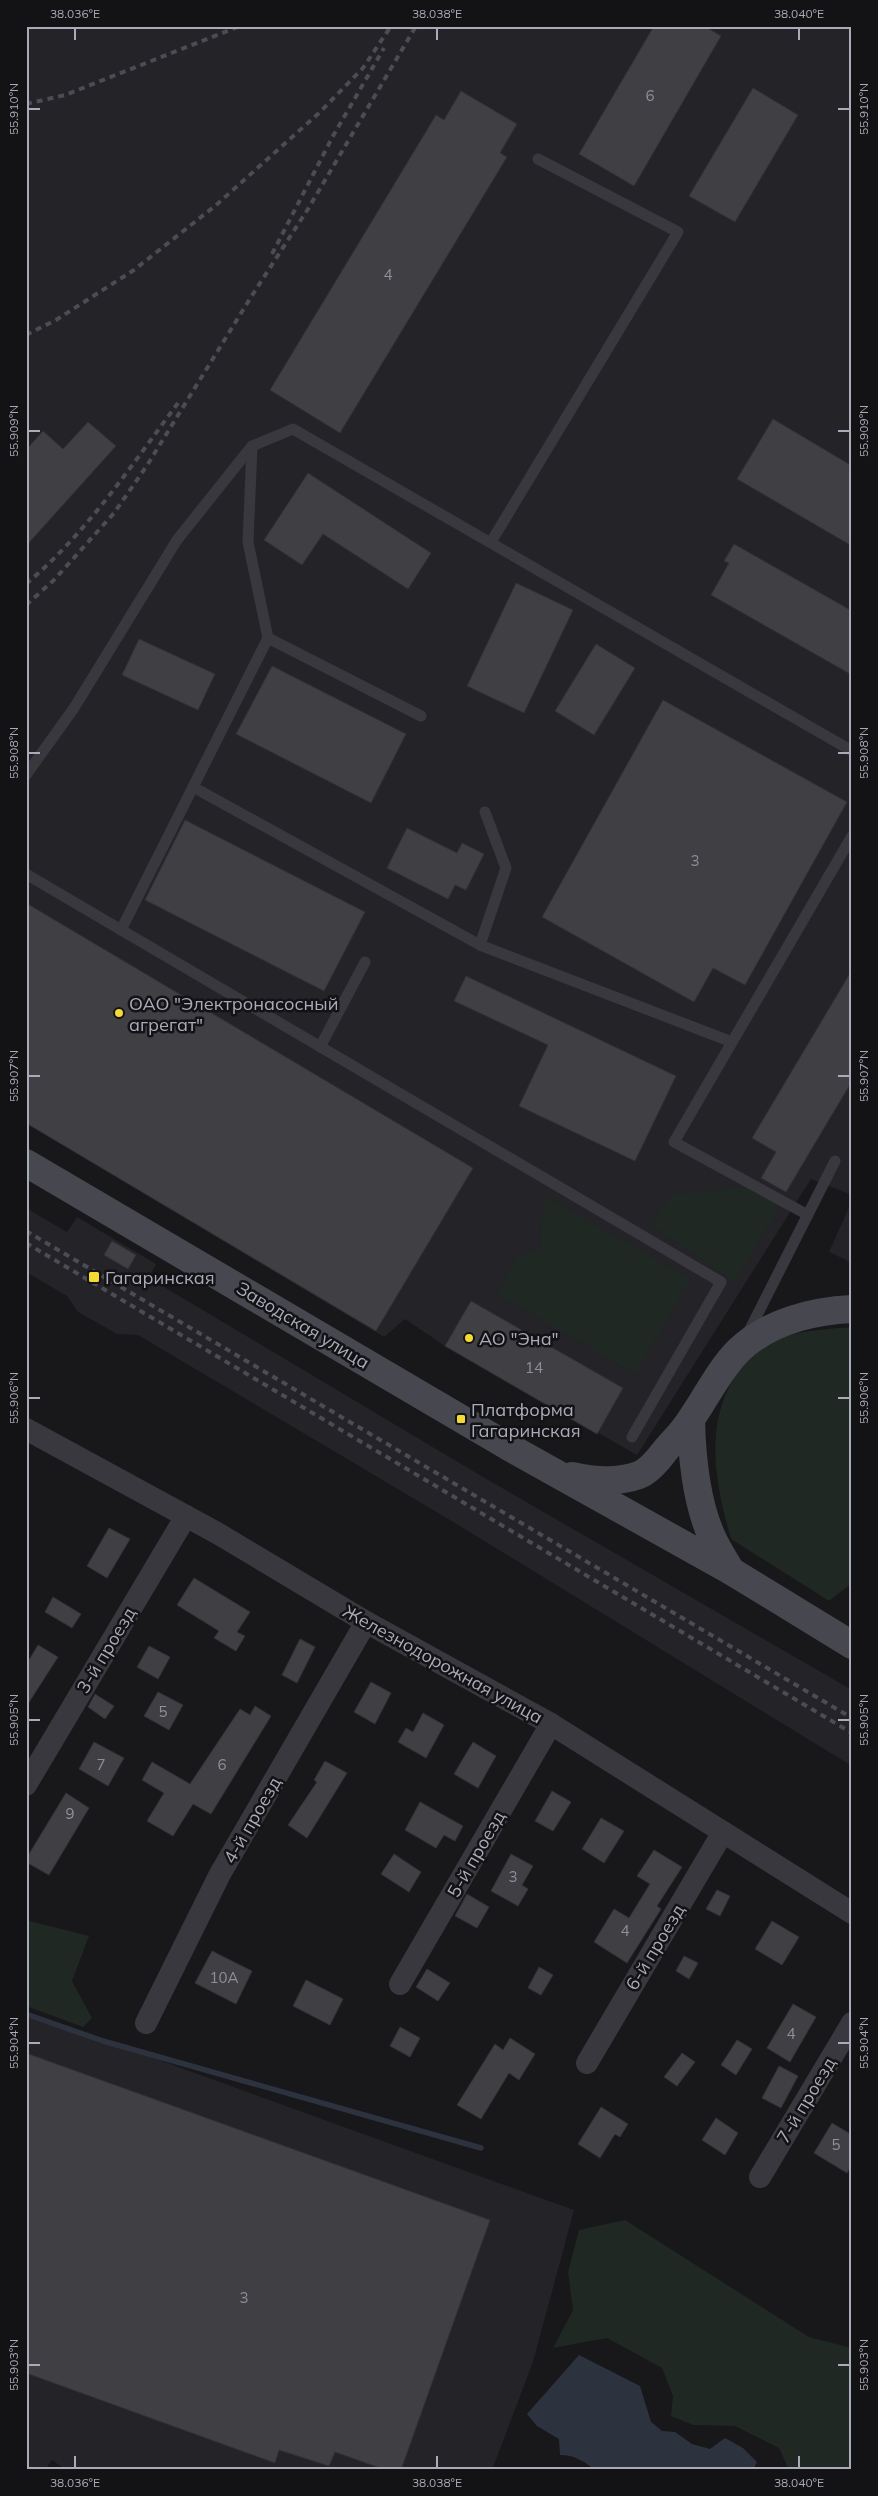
<svg xmlns="http://www.w3.org/2000/svg" width="878" height="2496" font-family="Mulish,sans-serif">
<style>
.built{fill:#242327}
.green{fill:#1f2822}
.water{fill:#2d333e}
.lines{fill:none;stroke-linecap:round;stroke-linejoin:round}
.stream{stroke:#2d333e;stroke-width:5.5}
.building{fill:#3f3f44;stroke:#323136}
.lane{stroke:#39383f;stroke-width:11}
.street{stroke:#39383f;stroke-width:22}
.secondary{stroke:#46474f;stroke-width:28}
.rail{stroke:#4b4c54;stroke-width:4;stroke-dasharray:6 5;stroke-linecap:butt}
.ticks{fill:none;stroke:#aaabb9;stroke-width:2}
.poi-dot{fill:#f3db36;stroke:#131215;stroke-width:2}
.labels{text-anchor:middle;dominant-baseline:central;stroke-width:5;stroke-linejoin:round;paint-order:stroke}
.number-label{font-size:15px;fill:#8f909c}
.poi-label{font-size:18px;fill:#aaabb9;stroke:#131215;text-anchor:start}
.street-label{font-size:18px;fill:#aaabb9;stroke:#131215}
.neatline{fill:none;stroke:#aaabb9;stroke-width:2}
.ticks-label{font-size:12px;text-anchor:middle;fill:#aaabb9}
</style>
<rect width="100%" height="100%" fill="#18171a"/>
<g class="built">
<path d="M 26,26 L 852,26 L 852,1195 L 811,1179 L 637,1455 L 445,1346 L 405,1319 L 384,1337 L 26,1123 Z"/>
<path d="M 852,1201 L 852,1262 L 850,1262 L 829,1252 Z"/>
<path d="M 26,1208 L 67,1232 L 77,1217 L 156,1264 L 149,1278 L 483,1477 L 852,1690 L 852,1766 L 455,1523 L 138,1335 L 117,1334 L 78,1312 L 67,1296 L 26,1272 Z"/>
<path d="M 26,2012 L 574,2210 L 533,2362 L 492,2470 L 66,2470 L 52,2460 L 45,2470 L 26,2470 Z"/>
</g>
<g class="green">
<path d="M 750,1187 L 780,1206 L 735,1282 L 651,1225 L 672,1194 Z"/>
<path d="M 544,1196 L 690,1279 L 636,1374 L 498,1295 L 516,1256 L 540,1250 Z"/>
<path d="M 852,1327 L 852,1583 L 829,1601 L 731,1539 C 714,1480 702,1416 744,1364 C 749,1358 755,1347 762,1344 C 786,1332 825,1329 852,1327 Z"/>
<path d="M 26,1920 L 89,1936 L 72,1981 L 92,2018 L 83,2027 L 26,2006 L 28,1967 Z"/>
<path d="M 625,2220 L 809,2337 L 852,2348 L 852,2470 L 789,2470 L 779,2448 L 735,2426 L 693,2425 L 671,2416 L 673,2396 L 662,2368 L 607,2338 L 553,2348 L 573,2310 L 568,2272 L 579,2230 Z"/>
</g>
<path class="water" d="M 579,2355 L 640,2386 L 651,2422 L 662,2431 L 675,2432 L 692,2444 L 710,2449 L 725,2438 L 743,2448 L 757,2462 L 753,2470 L 595,2470 C 584,2461 574,2455 560,2455 L 559,2439 L 537,2426 L 527,2414 Z"/>
<g class="lines">
<path class="stream" d="M 26,2014 L 103,2041 L 481,2148"/>
</g>
<g class="building">
<path d="M 654,26 L 704,26 L 721,36 L 634,186 L 579,154 Z"/>
<path d="M 753,88 L 798,115 L 735,222 L 689,196 Z"/>
<path d="M 461,91 L 517,124 L 500,153 L 507,157 L 340,433 L 270,390 L 436,115 L 444,120 Z"/>
<path d="M 773,419 L 852,466 L 852,546 L 737,479 Z"/>
<path d="M 88,422 L 116,446 L 26,546 L 26,450 L 43,431 L 63,449 Z"/>
<path d="M 308,473 L 431,553 L 408,589 L 323,534 L 302,565 L 264,540 Z"/>
<path d="M 734,544 L 852,611 L 852,675 L 711,595 L 729,563 L 724,561 Z"/>
<path d="M 516,583 L 573,610 L 524,713 L 467,686 Z"/>
<path d="M 139,639 L 215,674 L 198,710 L 122,675 Z"/>
<path d="M 596,644 L 635,668 L 594,735 L 555,711 Z"/>
<path d="M 272,666 L 406,734 L 371,803 L 236,734 Z"/>
<path d="M 663,700 L 847,802 L 745,985 L 713,968 L 694,1002 L 542,917 Z"/>
<path d="M 185,820 L 365,912 L 324,991 L 145,900 Z"/>
<path d="M 407,828 L 457,853 L 462,843 L 484,854 L 466,890 L 455,885 L 448,899 L 387,868 Z"/>
<path d="M 26,903 L 473,1168 L 376,1331 L 26,1123 Z"/>
<path d="M 852,970 L 852,1081 L 786,1192 L 761,1178 L 776,1152 L 752,1138 Z"/>
<path d="M 466,976 L 676,1076 L 635,1161 L 519,1106 L 548,1045 L 454,1001 Z"/>
<path d="M 112,1241 L 136,1255 L 128,1269 L 104,1255 Z"/>
<path d="M 471,1301 L 623,1388 L 597,1434 L 445,1346 Z"/>
<path d="M 109,1528 L 130,1539 L 107,1578 L 87,1566 Z"/>
<path d="M 194,1578 L 250,1612 L 237,1632 L 245,1636 L 236,1651 L 214,1638 L 219,1631 L 177,1605 Z"/>
<path d="M 53,1597 L 81,1614 L 72,1628 L 45,1612 Z"/>
<path d="M 300,1639 L 315,1647 L 297,1683 L 282,1675 Z"/>
<path d="M 38,1645 L 58,1657 L 26,1707 L 26,1665 Z"/>
<path d="M 149,1646 L 170,1657 L 158,1679 L 137,1667 Z"/>
<path d="M 371,1682 L 391,1693 L 375,1724 L 354,1712 Z"/>
<path d="M 158,1692 L 183,1705 L 169,1730 L 144,1716 Z"/>
<path d="M 95,1694 L 114,1706 L 105,1719 L 88,1707 Z"/>
<path d="M 255,1706 L 271,1716 L 211,1814 L 193,1804 L 173,1836 L 147,1821 L 164,1793 L 142,1780 L 152,1762 L 190,1784 L 240,1709 L 250,1715 Z"/>
<path d="M 423,1713 L 444,1725 L 426,1758 L 398,1742 L 406,1728 L 413,1732 Z"/>
<path d="M 94,1742 L 124,1758 L 108,1786 L 79,1769 Z"/>
<path d="M 473,1742 L 496,1756 L 478,1788 L 454,1774 Z"/>
<path d="M 325,1761 L 347,1773 L 307,1838 L 288,1825 L 317,1782 L 314,1780 Z"/>
<path d="M 552,1791 L 571,1802 L 553,1831 L 535,1821 Z"/>
<path d="M 66,1793 L 89,1808 L 49,1875 L 26,1862 L 26,1859 Z"/>
<path d="M 420,1802 L 463,1826 L 455,1841 L 444,1835 L 436,1848 L 405,1830 Z"/>
<path d="M 601,1818 L 624,1831 L 604,1863 L 582,1849 Z"/>
<path d="M 654,1850 L 682,1867 L 657,1906 L 661,1909 L 627,1963 L 594,1942 L 614,1909 L 629,1918 L 650,1884 L 637,1876 Z"/>
<path d="M 394,1854 L 421,1872 L 409,1892 L 381,1874 Z"/>
<path d="M 511,1854 L 533,1866 L 522,1885 L 528,1889 L 518,1906 L 491,1891 Z"/>
<path d="M 717,1890 L 730,1896 L 720,1916 L 706,1909 Z"/>
<path d="M 467,1894 L 489,1907 L 477,1928 L 455,1916 Z"/>
<path d="M 772,1921 L 799,1937 L 782,1965 L 755,1949 Z"/>
<path d="M 212,1951 L 252,1971 L 236,2004 L 195,1983 Z"/>
<path d="M 684,1956 L 698,1963 L 689,1979 L 676,1971 Z"/>
<path d="M 539,1967 L 553,1975 L 541,1995 L 528,1988 Z"/>
<path d="M 427,1969 L 450,1983 L 438,2001 L 416,1987 Z"/>
<path d="M 306,1980 L 343,1999 L 330,2025 L 293,2006 Z"/>
<path d="M 793,2004 L 816,2017 L 790,2062 L 767,2048 Z"/>
<path d="M 400,2027 L 420,2038 L 410,2057 L 390,2046 Z"/>
<path d="M 510,2038 L 535,2054 L 519,2080 L 509,2073 L 481,2119 L 457,2105 L 495,2044 L 503,2050 Z"/>
<path d="M 737,2040 L 752,2049 L 736,2075 L 721,2065 Z"/>
<path d="M 26,2053 L 490,2220 L 401,2470 L 386,2470 L 335,2452 L 329,2466 L 279,2450 L 275,2463 L 26,2373 Z"/>
<path d="M 682,2053 L 695,2062 L 677,2086 L 664,2077 Z"/>
<path d="M 779,2066 L 798,2076 L 781,2108 L 762,2098 Z"/>
<path d="M 601,2107 L 628,2124 L 620,2137 L 615,2134 L 600,2158 L 578,2144 Z"/>
<path d="M 716,2118 L 738,2133 L 725,2155 L 702,2140 Z"/>
<path d="M 832,2123 L 852,2135 L 852,2165 L 847,2173 L 814,2153 Z"/>
</g>
<g class="lines">
<g class="lane">
<path d="M 491,542 L 678,232 L 538,159"/>
<path d="M 268,638 L 421,716"/>
<path d="M 26,775 L 74,708 L 177,540 L 252,446 L 293,429 L 852,751"/>
<path d="M 193,787 L 480,945 L 732,1042"/>
<path d="M 26,874 L 721,1282 L 632,1437"/>
<path d="M 121,930 L 268,638 L 248,542 L 252,446"/>
<path d="M 480,945 L 506,868 L 485,812"/>
<path d="M 320,1047 L 365,962"/>
<path d="M 808,1215 L 674,1142 L 852,836"/>
<path d="M 747,1335 L 835,1161"/>
</g>
<g class="street">
<path d="M 26,1429 L 217,1533 L 366,1622 L 551,1724 L 852,1913"/>
<path d="M 26,1785 L 186,1516"/>
<path d="M 400,1984 L 551,1724"/>
<path d="M 146,2023 L 220,1874 L 366,1622"/>
<path d="M 587,2063 L 723,1832"/>
<path d="M 760,2177 L 852,2023"/>
</g>
<g class="secondary">
<path d="M 26,1163 L 509,1447 L 731,1571 C 725,1560 717,1549 712,1537 C 696,1502 692,1459 691,1420"/>
<path d="M 572,1476 C 594,1481 617,1483 639,1475 C 649,1471 658,1460 664,1452 C 673,1441 684,1431 691,1419 C 707,1396 719,1370 739,1350 C 769,1322 812,1311 852,1309"/>
<path d="M 731,1571 L 852,1645"/>
</g>
<g class="rail">
<path d="M 26,104 L 65,95 L 240,26"/>
<path d="M 272,254 L 333,136 L 384,48"/>
<path d="M 26,335 L 56,320 L 134,270 L 215,206 L 319,113 L 363,68 L 391,26"/>
<path d="M 26,584 C 88,532 133,463 181,399"/>
<path d="M 26,605 L 54,580 L 114,513 L 146,467 L 251,297 L 308,209 L 416,26"/>
<path d="M 26,1231 L 852,1718"/>
<path d="M 26,1243 L 852,1733"/>
</g>
</g>
<path class="ticks" d="M 75,28 L 75,40M 437,28 L 437,40M 799,28 L 799,40M 28,109 L 40,109M 838,109 L 850,109M 28,431 L 40,431M 838,431 L 850,431M 28,753 L 40,753M 838,753 L 850,753M 28,1076 L 40,1076M 838,1076 L 850,1076M 28,1398 L 40,1398M 838,1398 L 850,1398M 28,1720 L 40,1720M 838,1720 L 850,1720M 28,2043 L 40,2043M 838,2043 L 850,2043M 28,2365 L 40,2365M 838,2365 L 850,2365M 75,2456 L 75,2468M 437,2456 L 437,2468M 799,2456 L 799,2468"/>
<g class="poi-dot">
<circle cx="119" cy="1013" r="5"/>
<rect x="88" y="1271" width="12" height="12" rx="2.5"/>
<circle cx="469" cy="1338" r="5"/>
<rect x="456" y="1414" width="10" height="10" rx="2.5"/>
</g>
<g class="labels">
<g class="number-label">
<text x="650" y="95">6</text>
<text x="388" y="274">4</text>
<text x="695" y="860">3</text>
<text x="534" y="1367">14</text>
<text x="163" y="1711">5</text>
<text x="101" y="1764">7</text>
<text x="222" y="1764">6</text>
<text x="70" y="1813">9</text>
<text x="513" y="1876">3</text>
<text x="625" y="1930">4</text>
<text x="224" y="1977">10А</text>
<text x="791" y="2033">4</text>
<text x="836" y="2144">5</text>
<text x="244" y="2297">3</text>
</g>
<g class="poi-label">
<text x="129" y="1003">ОАО "Электронасосный<tspan x="129" dy="21">агрегат"</tspan></text>
<text x="105" y="1277">Гагаринская</text>
<text x="479" y="1338">АО "Эна"</text>
<text x="471" y="1409">Платформа<tspan x="471" dy="21">Гагаринская</tspan></text>
</g>
<g class="street-label">
<text transform="translate(303 1325) rotate(31)">Заводская улица</text>
<text transform="translate(106 1650) rotate(-59)">3-й проезд</text>
<text transform="translate(443 1664) rotate(29)">Железнодорожная улица</text>
<text transform="translate(252 1820) rotate(-60)">4-й проезд</text>
<text transform="translate(476 1854) rotate(-60)">5-й проезд</text>
<text transform="translate(655 1947) rotate(-59)">6-й проезд</text>
<text transform="translate(806 2100) rotate(-59)">7-й проезд</text>
</g>
</g>
<rect width="878" height="2496" fill="none" stroke="#131215" stroke-width="55"/>
<rect x="28" y="28" width="822" height="2440" class="neatline"/>
<g class="ticks-label">
<text x="75" y="18">38.036°E</text>
<text x="437" y="18">38.038°E</text>
<text x="799" y="18">38.040°E</text>
<text transform="translate(14 109) rotate(-90)" y="4">55.910°N</text>
<text transform="translate(864 109) rotate(-90)" y="4">55.910°N</text>
<text transform="translate(14 431) rotate(-90)" y="4">55.909°N</text>
<text transform="translate(864 431) rotate(-90)" y="4">55.909°N</text>
<text transform="translate(14 753) rotate(-90)" y="4">55.908°N</text>
<text transform="translate(864 753) rotate(-90)" y="4">55.908°N</text>
<text transform="translate(14 1076) rotate(-90)" y="4">55.907°N</text>
<text transform="translate(864 1076) rotate(-90)" y="4">55.907°N</text>
<text transform="translate(14 1398) rotate(-90)" y="4">55.906°N</text>
<text transform="translate(864 1398) rotate(-90)" y="4">55.906°N</text>
<text transform="translate(14 1720) rotate(-90)" y="4">55.905°N</text>
<text transform="translate(864 1720) rotate(-90)" y="4">55.905°N</text>
<text transform="translate(14 2043) rotate(-90)" y="4">55.904°N</text>
<text transform="translate(864 2043) rotate(-90)" y="4">55.904°N</text>
<text transform="translate(14 2365) rotate(-90)" y="4">55.903°N</text>
<text transform="translate(864 2365) rotate(-90)" y="4">55.903°N</text>
<text x="75" y="2487">38.036°E</text>
<text x="437" y="2487">38.038°E</text>
<text x="799" y="2487">38.040°E</text>
</g>
</svg>
